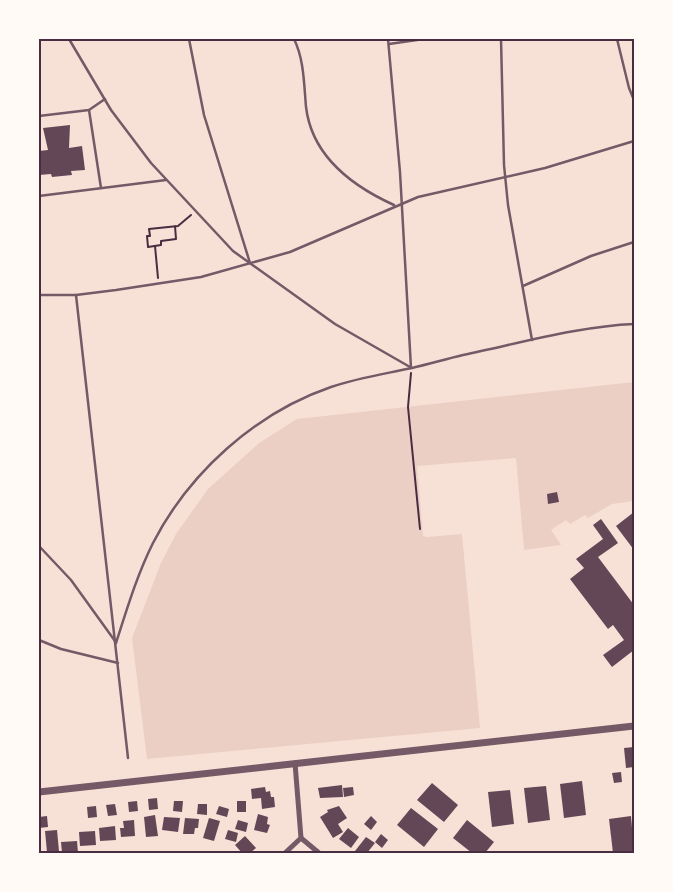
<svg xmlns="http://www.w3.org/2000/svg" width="673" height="892" font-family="'Noto Sans',sans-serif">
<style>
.green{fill:#ebcfc5}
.building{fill:#644757}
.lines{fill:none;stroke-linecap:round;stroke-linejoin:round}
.path{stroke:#4a2c40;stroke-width:2}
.service{stroke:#755966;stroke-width:2.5}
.minor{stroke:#755966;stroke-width:5}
.tertiary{stroke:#755966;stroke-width:7}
.neatline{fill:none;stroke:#4a2c40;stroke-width:2}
</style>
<rect width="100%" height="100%" fill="#f7e1d7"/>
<path class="green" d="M 634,382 L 634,501 L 612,504 L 588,518 L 585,515 L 570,524 L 566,520 L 551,530 L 561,545 L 524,550 L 516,458 L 417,466 L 423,536 L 427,537 L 462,534 L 480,728 L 147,759 L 132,638 L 161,563 L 176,534 L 208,489 L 259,443 L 297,419 Z"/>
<g class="building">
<path d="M 70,125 L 69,148 L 82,146 L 85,170 L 71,171 L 72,175 L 52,177 L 51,174 L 39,175 L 39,151 L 48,150 L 43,128 Z"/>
<path d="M 557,492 L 559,502 L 548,504 L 547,494 Z"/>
<path d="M 634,512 L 634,550 L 616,526 Z"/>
<path d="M 601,519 L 618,543 L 598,557 L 634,605 L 634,650 L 612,667 L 603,655 L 624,640 L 613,625 L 608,629 L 570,579 L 584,568 L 576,559 L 603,539 L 593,525 Z"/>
<path d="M 634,747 L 634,767 L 626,768 L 624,748 Z"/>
<path d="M 621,772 L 622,782 L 614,783 L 612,773 Z"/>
<path d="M 582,781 L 586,815 L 564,818 L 560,784 Z"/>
<path d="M 432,783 L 458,805 L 444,822 L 417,800 Z"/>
<path d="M 342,785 L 343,797 L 320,798 L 318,788 Z"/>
<path d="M 546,786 L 550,820 L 528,823 L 524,788 Z"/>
<path d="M 265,787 L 266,792 L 270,791 L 271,797 L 274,797 L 275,807 L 262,809 L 261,798 L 252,799 L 251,789 Z"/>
<path d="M 353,787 L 354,795 L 344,797 L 343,788 Z"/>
<path d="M 510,790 L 514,824 L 492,827 L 488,792 Z"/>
<path d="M 157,798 L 158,809 L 149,810 L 148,799 Z"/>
<path d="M 137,801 L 138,811 L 129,812 L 128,802 Z"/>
<path d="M 174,801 L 183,801 L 182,812 L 173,811 Z"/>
<rect x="237" y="801" width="9" height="11"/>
<path d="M 115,804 L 117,815 L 108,816 L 106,805 Z"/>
<path d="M 198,804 L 207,804 L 207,815 L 197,814 Z"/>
<path d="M 96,806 L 97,817 L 88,818 L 87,807 Z"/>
<path d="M 219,806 L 229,809 L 227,817 L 216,814 Z"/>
<path d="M 339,806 L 347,818 L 338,824 L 343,832 L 333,838 L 320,817 L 328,812 L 327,810 Z"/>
<path d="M 411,808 L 438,829 L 424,847 L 397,825 Z"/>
<path d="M 258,814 L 268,817 L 267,824 L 270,825 L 267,833 L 254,830 Z"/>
<path d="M 155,815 L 158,836 L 146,837 L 144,817 Z"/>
<path d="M 47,816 L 48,827 L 39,828 L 39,817 Z"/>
<path d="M 371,816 L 377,822 L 371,830 L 364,824 Z"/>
<path d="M 631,816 L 634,851 L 613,853 L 609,819 Z"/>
<path d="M 164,817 L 180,818 L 178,832 L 162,830 Z"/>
<path d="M 185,818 L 199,819 L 198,828 L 195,828 L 194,834 L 183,834 Z"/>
<path d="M 209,818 L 220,821 L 214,841 L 203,838 Z"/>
<path d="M 134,820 L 135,836 L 121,837 L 120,828 L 124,828 L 123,821 Z"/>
<path d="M 238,820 L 248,823 L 246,832 L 235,829 Z"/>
<path d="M 467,820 L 494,842 L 485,853 L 472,853 L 453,838 Z"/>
<path d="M 115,826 L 116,840 L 100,841 L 99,828 Z"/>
<path d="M 348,828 L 359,837 L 351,848 L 339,839 Z"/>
<path d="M 57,830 L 59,851 L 47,852 L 45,831 Z"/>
<path d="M 228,830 L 238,833 L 236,842 L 225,839 Z"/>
<path d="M 95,831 L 96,845 L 80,846 L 79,832 Z"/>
<path d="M 381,834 L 388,840 L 382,848 L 375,842 Z"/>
<path d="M 245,836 L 256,848 L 250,853 L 242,853 L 235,845 Z"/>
<path d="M 366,837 L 375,843 L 367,853 L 358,853 L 355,851 Z"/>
<path d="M 77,841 L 78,853 L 62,853 L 61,842 Z"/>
</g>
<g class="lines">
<g class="path">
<path d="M 175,226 L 176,239 L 161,241 L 161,245 L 148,247 L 147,236 L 150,236 L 149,229 L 178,226 L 191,215"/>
<path d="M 155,246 L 158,278"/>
<path d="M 411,373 L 408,407 L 420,529"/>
</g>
<g class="service">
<path d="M 69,39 L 111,110 L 151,163 L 233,251 L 335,324 L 410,367"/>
<path d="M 189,39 L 204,115 L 250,263"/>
<path d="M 294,39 C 304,59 304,84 306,107 C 312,157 352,186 394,205"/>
<path d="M 388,39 L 400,172 L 411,368"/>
<path d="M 501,39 L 504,165 L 508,205 L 532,340"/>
<path d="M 617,39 L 629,88 L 634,100"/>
<path d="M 389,44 L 424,39"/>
<path d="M 89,110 L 101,188"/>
<path d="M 39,116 L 89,110 L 105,99"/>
<path d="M 39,196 L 166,180"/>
<path d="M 523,286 L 591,256 L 634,242"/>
<path d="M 39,295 L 76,295 L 116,290 L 201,277 L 290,252 L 418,197 L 545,168 L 634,141"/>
<path d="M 76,295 L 128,758"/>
<path d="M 39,546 L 71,580 L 115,641"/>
<path d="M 39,640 L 61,649 L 118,663"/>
<path d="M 116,643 C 127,609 137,575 153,543 C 189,473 255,413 331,387 C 357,378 384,374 412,368 C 429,364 446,359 463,355 C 517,344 580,326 634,324"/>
</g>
<g class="minor">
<path d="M 301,838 L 319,853"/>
<path d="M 285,853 L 301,838 L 295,763"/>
</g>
<path class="tertiary" d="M 39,792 L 634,726"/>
</g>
<rect width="673" height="892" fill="none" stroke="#fffaf5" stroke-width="80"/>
<rect x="40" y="40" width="593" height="812" class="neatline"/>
</svg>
